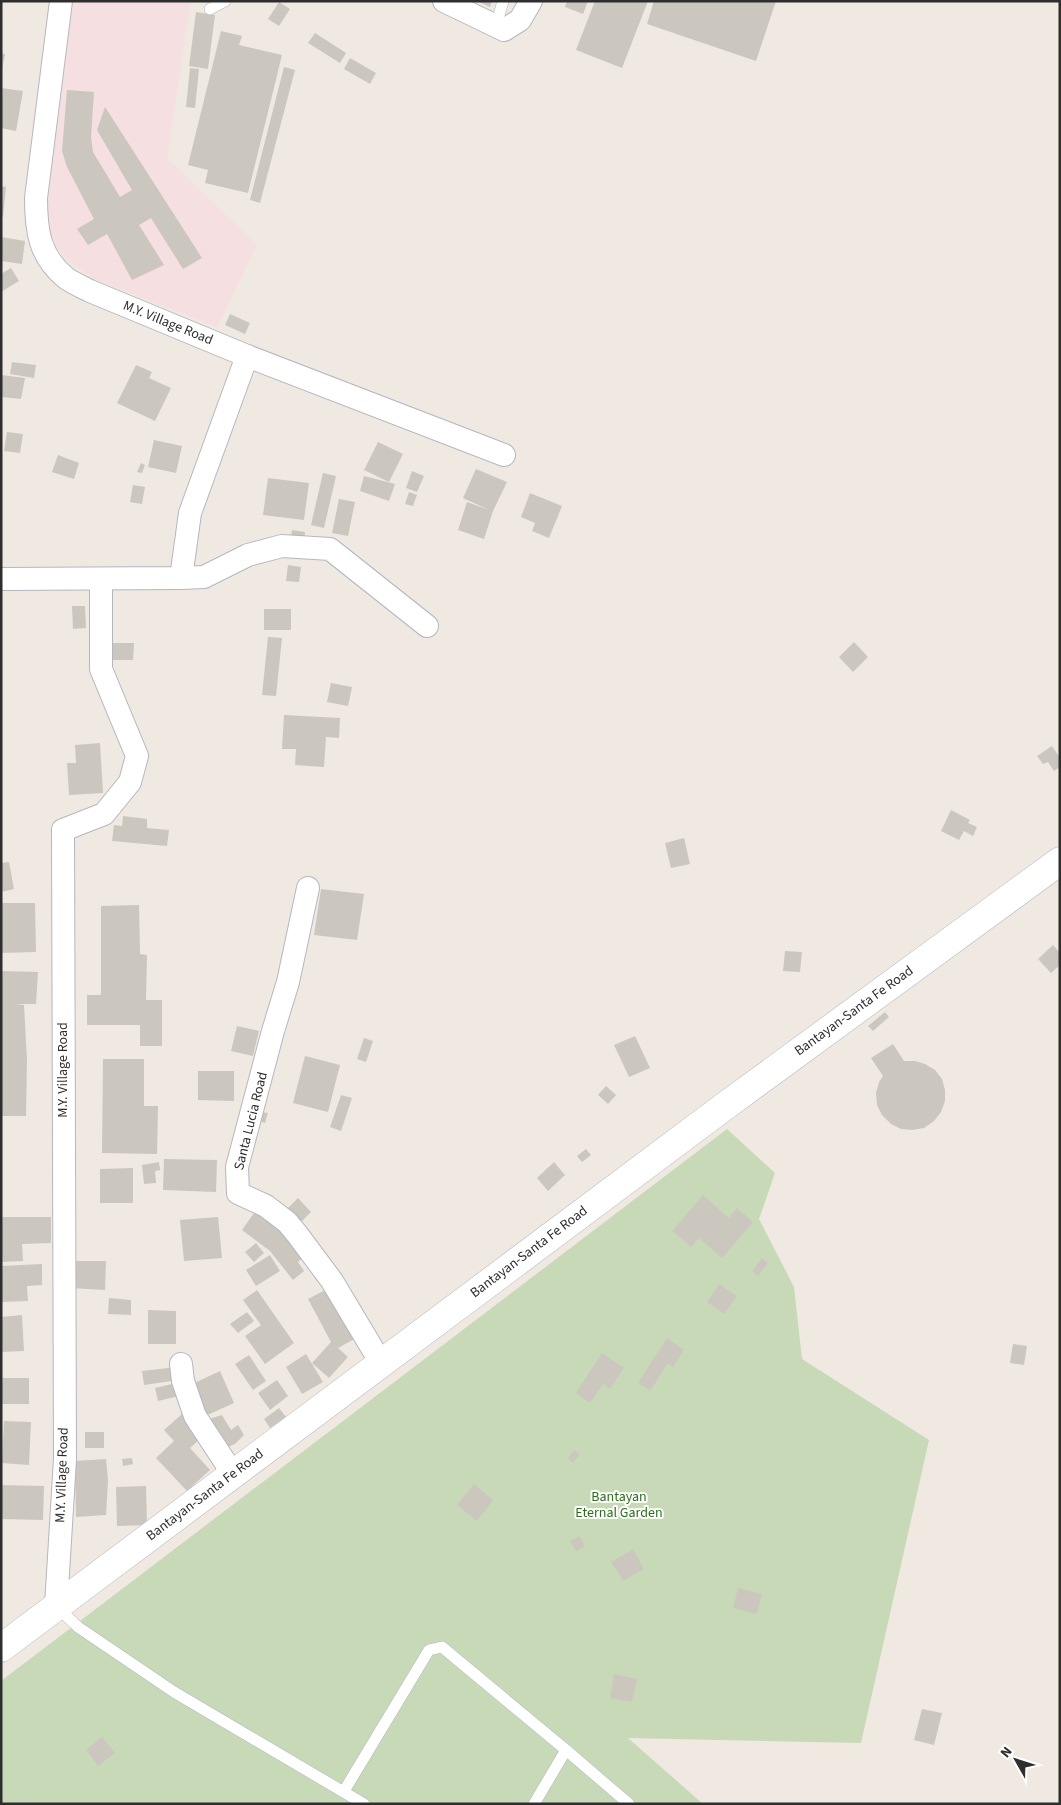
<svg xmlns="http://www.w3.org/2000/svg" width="1061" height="1805" font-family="'Source Sans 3',sans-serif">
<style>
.medical{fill:#f5dfe0}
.cemetery{fill:#c8d9b8}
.building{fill:#cbc7bf}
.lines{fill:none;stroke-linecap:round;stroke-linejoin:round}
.service-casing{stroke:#b4b7c1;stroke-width:12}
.minor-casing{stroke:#b4b7c1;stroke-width:24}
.secondary-casing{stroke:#b4b7c1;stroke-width:29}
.service{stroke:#fff;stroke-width:11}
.minor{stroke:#fff;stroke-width:22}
.secondary{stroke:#fff;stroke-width:28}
.labels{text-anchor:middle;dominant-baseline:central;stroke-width:4;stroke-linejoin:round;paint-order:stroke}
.street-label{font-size:14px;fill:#2e2e2e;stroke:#fff}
.park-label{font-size:14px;fill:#2c6e1b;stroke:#fff}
</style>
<rect width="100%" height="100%" fill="#efe9e1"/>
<path class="medical" d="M 73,1 L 191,1 L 167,158 L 257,245 L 217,327 L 92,278 L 70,262 L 58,250 L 50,235 L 46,216 Z"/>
<path class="cemetery" d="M 727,1129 L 775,1173 L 759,1219 L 794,1287 L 802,1359 L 929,1440 L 861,1743 L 628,1738 L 703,1804 L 1,1804 L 1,1681 Z"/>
<g class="building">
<path d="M 477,1 L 492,1 L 490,7 Z"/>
<path d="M 567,1 L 588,1 L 583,14 L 565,7 Z"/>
<path d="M 595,1 L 648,1 L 622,68 L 576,50 Z"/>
<path d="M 654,1 L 776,1 L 756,61 L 647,24 Z"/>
<path d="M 279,2 L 290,9 L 279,26 L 268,19 Z"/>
<path d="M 196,12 L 215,15 L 208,69 L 189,66 Z"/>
<path d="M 221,31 L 242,36 L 239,45 L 282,55 L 248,193 L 205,183 L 208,170 L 188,165 Z"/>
<path d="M 315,33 L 346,53 L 340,63 L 308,43 Z"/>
<path d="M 1,53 L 5,54 L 2,69 L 1,69 Z"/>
<path d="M 350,58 L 376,73 L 370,84 L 344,69 Z"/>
<path d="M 284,67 L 295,70 L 260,203 L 250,200 Z"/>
<path d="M 190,68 L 199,69 L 195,108 L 186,107 Z"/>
<path d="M 1,88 L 23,91 L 16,131 L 1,128 Z"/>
<path d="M 67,90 L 94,92 L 91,137 L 93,152 L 120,197 L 132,190 L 97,130 L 105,107 L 202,258 L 183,269 L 151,218 L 139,225 L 164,265 L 132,280 L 107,234 L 88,245 L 77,229 L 94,219 L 67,167 L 62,151 Z"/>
<path d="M 1,186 L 6,187 L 3,217 L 1,217 Z"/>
<path d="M 1,237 L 25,241 L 22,264 L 1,261 Z"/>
<path d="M 11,268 L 19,281 L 1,292 L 1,274 Z"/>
<path d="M 230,314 L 250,323 L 245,334 L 225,325 Z"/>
<path d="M 12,362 L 36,365 L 34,378 L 10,374 Z"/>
<path d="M 136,365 L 152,372 L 149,378 L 171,388 L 155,421 L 117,403 Z"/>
<path d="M 1,375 L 25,378 L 21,399 L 1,397 Z"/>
<path d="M 7,432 L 23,434 L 20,453 L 4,451 Z"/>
<path d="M 154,440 L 182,446 L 176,473 L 148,467 Z"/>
<path d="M 378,442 L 403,454 L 389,482 L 364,470 Z"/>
<path d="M 58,455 L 79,463 L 74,479 L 52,472 Z"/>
<path d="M 141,463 L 145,465 L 142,473 L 137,472 Z"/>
<path d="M 476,469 L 507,482 L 493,511 L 484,539 L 458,530 L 467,502 L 489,510 L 463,498 Z"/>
<path d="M 412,471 L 424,476 L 417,492 L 406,488 Z"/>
<path d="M 323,473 L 336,476 L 324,528 L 311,525 Z"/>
<path d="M 364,476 L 395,484 L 389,501 L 360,491 Z"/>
<path d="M 268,478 L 309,483 L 304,520 L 263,515 Z"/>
<path d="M 133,485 L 145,487 L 142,504 L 130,502 Z"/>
<path d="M 409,492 L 417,495 L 413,506 L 405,504 Z"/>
<path d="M 530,493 L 562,506 L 549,538 L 532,531 L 535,523 L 521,517 Z"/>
<path d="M 339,499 L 355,502 L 348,536 L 332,533 Z"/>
<path d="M 292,530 L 305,532 L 304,540 L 291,538 Z"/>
<path d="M 288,565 L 301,567 L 299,582 L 286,581 Z"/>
<path d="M 72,606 L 85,606 L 86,628 L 73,629 Z"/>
<rect x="264" y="609" width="27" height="21"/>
<path d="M 268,637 L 282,638 L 276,696 L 262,695 Z"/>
<path d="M 854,642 L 868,657 L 853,672 L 839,657 Z"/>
<path d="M 107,643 L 134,643 L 133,660 L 107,660 Z"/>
<path d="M 331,683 L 352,687 L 348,706 L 327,702 Z"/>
<path d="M 284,715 L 340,718 L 339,738 L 326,737 L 324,767 L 295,765 L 296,749 L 282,749 Z"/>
<path d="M 100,743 L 103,793 L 69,795 L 67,763 L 76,763 L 75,745 Z"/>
<path d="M 1052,746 L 1060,758 L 1060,767 L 1054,771 L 1048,762 L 1043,764 L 1037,756 Z"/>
<path d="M 951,810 L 970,820 L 968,823 L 977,827 L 973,836 L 964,831 L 959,840 L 941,831 Z"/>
<path d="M 123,816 L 147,819 L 147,828 L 169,830 L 167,846 L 112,841 L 114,825 L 122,826 Z"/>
<path d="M 684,838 L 690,864 L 671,868 L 665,843 Z"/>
<path d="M 9,862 L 14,889 L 1,892 L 1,863 Z"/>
<path d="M 321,889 L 364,894 L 357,940 L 314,935 Z"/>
<path d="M 1,903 L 35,903 L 36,952 L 1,953 Z"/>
<path d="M 139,905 L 140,954 L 147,955 L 146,1000 L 162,1000 L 162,1046 L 140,1046 L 140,1025 L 87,1025 L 87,995 L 101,995 L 101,906 Z"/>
<path d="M 1053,945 L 1060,953 L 1060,965 L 1051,973 L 1038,959 Z"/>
<path d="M 785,951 L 802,952 L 800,972 L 783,971 Z"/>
<path d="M 1,971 L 38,972 L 36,1004 L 15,1004 L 24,1005 L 27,1060 L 26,1116 L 1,1116 Z"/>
<path d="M 885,1012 L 889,1017 L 873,1031 L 868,1026 Z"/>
<path d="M 237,1026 L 259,1031 L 253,1056 L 231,1051 Z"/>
<path d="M 635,1036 L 650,1068 L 629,1077 L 614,1045 Z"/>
<path d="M 364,1038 L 373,1041 L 366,1062 L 357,1059 Z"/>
<path d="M 893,1044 L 904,1061 L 915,1061 L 925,1064 L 935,1070 L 942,1079 L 945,1090 L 945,1101 L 941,1112 L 934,1121 L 924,1128 L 912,1130 L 901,1129 L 891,1124 L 882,1115 L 877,1105 L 876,1093 L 879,1082 L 883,1076 L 871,1058 Z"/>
<path d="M 305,1056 L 340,1065 L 328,1112 L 293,1103 Z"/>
<path d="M 103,1059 L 144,1059 L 144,1106 L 158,1106 L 157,1154 L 102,1153 Z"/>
<path d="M 198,1071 L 234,1071 L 234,1101 L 198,1100 Z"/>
<path d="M 606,1086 L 616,1095 L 608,1104 L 598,1095 Z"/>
<path d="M 341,1095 L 352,1098 L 341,1131 L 330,1127 Z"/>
<path d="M 262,1112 L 268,1113 L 265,1123 L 259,1121 Z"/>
<path d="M 586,1149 L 591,1155 L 582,1162 L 577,1156 Z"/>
<path d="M 164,1159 L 217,1160 L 216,1192 L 163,1190 Z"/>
<path d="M 159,1162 L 160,1170 L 155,1171 L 156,1183 L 144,1184 L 142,1165 Z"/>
<path d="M 554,1162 L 565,1175 L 548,1191 L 537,1178 Z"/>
<path d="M 133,1168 L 133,1203 L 100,1203 L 100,1169 Z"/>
<path d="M 703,1195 L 729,1218 L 737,1208 L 753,1222 L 722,1258 L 699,1238 L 691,1247 L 672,1231 Z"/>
<path d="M 298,1198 L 311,1212 L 296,1227 L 283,1213 Z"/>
<path d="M 259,1206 L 307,1254 L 298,1262 L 304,1271 L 293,1280 L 270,1251 L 242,1230 Z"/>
<path d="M 1,1217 L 51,1217 L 51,1243 L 22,1244 L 23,1261 L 1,1262 Z"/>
<path d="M 218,1217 L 222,1258 L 184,1261 L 180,1220 Z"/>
<path d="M 256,1243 L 264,1253 L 254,1262 L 245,1252 Z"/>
<path d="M 270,1255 L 280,1271 L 256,1286 L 246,1270 Z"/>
<path d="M 762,1258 L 768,1263 L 758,1276 L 752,1271 Z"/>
<path d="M 71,1261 L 106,1261 L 105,1290 L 71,1288 Z"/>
<path d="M 42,1264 L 42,1285 L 27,1286 L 28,1301 L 1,1302 L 1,1266 Z"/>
<path d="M 719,1284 L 737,1296 L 724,1314 L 707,1302 Z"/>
<path d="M 331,1287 L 358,1337 L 338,1348 L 348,1357 L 329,1378 L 312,1363 L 331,1342 L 308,1299 Z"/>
<path d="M 257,1290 L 294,1343 L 265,1364 L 245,1336 L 261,1325 L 243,1300 Z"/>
<path d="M 109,1298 L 131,1300 L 131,1315 L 108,1314 Z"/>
<path d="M 148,1310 L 176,1311 L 176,1344 L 148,1344 Z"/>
<path d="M 247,1312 L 254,1321 L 238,1333 L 230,1324 Z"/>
<path d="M 22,1315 L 24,1351 L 1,1352 L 1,1317 Z"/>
<path d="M 667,1338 L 684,1350 L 673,1367 L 668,1363 L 650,1391 L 638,1383 Z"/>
<path d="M 1013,1344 L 1027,1346 L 1024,1365 L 1010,1363 Z"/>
<path d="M 602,1353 L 624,1368 L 610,1389 L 603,1384 L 590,1403 L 576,1393 Z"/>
<path d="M 306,1354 L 323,1382 L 302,1394 L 286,1367 Z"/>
<path d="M 249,1355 L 266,1381 L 253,1390 L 235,1364 Z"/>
<path d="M 177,1367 L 179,1380 L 144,1385 L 142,1371 Z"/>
<path d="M 220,1371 L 234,1403 L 203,1417 L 188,1386 Z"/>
<rect x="1" y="1378" width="28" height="26"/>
<path d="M 277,1380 L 288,1396 L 270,1410 L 258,1393 Z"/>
<path d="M 176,1383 L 179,1396 L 158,1401 L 155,1388 Z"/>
<path d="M 279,1408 L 286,1417 L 270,1428 L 264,1419 Z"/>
<path d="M 182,1414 L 202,1437 L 190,1448 L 210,1470 L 187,1491 L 156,1458 L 174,1441 L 164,1430 Z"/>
<path d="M 222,1415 L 231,1430 L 238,1425 L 244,1435 L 235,1444 L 223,1449 L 202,1421 Z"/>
<path d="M 4,1421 L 31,1422 L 29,1465 L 2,1463 Z"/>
<rect x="85" y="1432" width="19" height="16"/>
<path d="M 574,1450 L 580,1454 L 573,1463 L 568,1458 Z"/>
<path d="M 132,1458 L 133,1464 L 123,1466 L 122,1459 Z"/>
<path d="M 106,1459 L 108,1481 L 106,1515 L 76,1517 L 75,1461 Z"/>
<path d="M 474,1484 L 493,1500 L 477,1521 L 457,1505 Z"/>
<path d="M 1,1485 L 44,1486 L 43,1520 L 1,1519 Z"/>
<path d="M 146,1486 L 147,1525 L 117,1526 L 116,1487 Z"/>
<path d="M 579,1536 L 585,1546 L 576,1551 L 570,1541 Z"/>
<path d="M 633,1549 L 644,1569 L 623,1581 L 611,1562 Z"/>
<path d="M 738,1588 L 762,1594 L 757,1614 L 733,1608 Z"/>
<path d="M 614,1674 L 637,1679 L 632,1702 L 610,1698 Z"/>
<path d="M 922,1709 L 942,1713 L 934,1745 L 914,1740 Z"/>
<path d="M 102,1737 L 115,1753 L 98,1766 L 86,1750 Z"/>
</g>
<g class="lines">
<defs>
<g id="service">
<path d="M 210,9 L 225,1"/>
<path d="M 496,26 L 503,1"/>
<path d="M 56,1606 L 78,1627 L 174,1692 L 364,1804"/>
<path d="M 566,1750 L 629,1804"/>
<path d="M 344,1791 L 429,1650 L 442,1647 L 566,1750 L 534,1804"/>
</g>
<g id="minor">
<path d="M 444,1 L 504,30 L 520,20 L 531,1"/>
<path d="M 247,356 L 504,455"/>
<path d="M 181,578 L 204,577 L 248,555 L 282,546 L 330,549 L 427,626"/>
<path d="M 1,579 L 181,578 L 190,513 L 247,356 L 90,291 C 82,287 73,283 66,278 C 39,256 36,230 36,198 L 61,1"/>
<path d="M 308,888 L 288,982 L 273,1031 L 237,1167 L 238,1193 L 266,1206 L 287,1222 L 297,1234 L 332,1281 L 381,1363"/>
<path d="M 181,1364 L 183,1381 L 195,1416 L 233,1474"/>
<path d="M 56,1606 L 65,1459 L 63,830 L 104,814 L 130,782 L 137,756 L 101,669 L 101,579"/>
</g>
<path id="secondary" d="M 1,1648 L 725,1106 L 1060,861"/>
</defs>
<use href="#service" class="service-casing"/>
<use href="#minor" class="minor-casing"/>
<use href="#secondary" class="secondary-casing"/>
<use href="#service" class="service"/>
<use href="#minor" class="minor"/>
<use href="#secondary" class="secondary"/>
</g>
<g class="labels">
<g class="street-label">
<text transform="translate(168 323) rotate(22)">M.Y. Village Road</text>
<text transform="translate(854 1011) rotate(-36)">Bantayan-Santa Fe Road</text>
<text transform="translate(63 1070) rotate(-90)">M.Y. Village Road</text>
<text transform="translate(251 1121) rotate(-76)">Santa Lucia Road</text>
<text transform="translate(529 1252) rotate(-37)">Bantayan-Santa Fe Road</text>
<text transform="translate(62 1475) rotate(-88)">M.Y. Village Road</text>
<text transform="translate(205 1495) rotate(-37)">Bantayan-Santa Fe Road</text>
</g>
<g class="park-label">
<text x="619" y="1497">Bantayan<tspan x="619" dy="16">Eternal Garden</tspan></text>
</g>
</g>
<rect width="1061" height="1805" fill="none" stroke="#2e2e2e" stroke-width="5"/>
<g transform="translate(1016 1760) rotate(309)" stroke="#ffffff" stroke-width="4" paint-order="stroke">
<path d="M0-4L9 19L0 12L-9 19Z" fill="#2e2e2e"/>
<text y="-8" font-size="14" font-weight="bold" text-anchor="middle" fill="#2e2e2e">N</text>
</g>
</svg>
